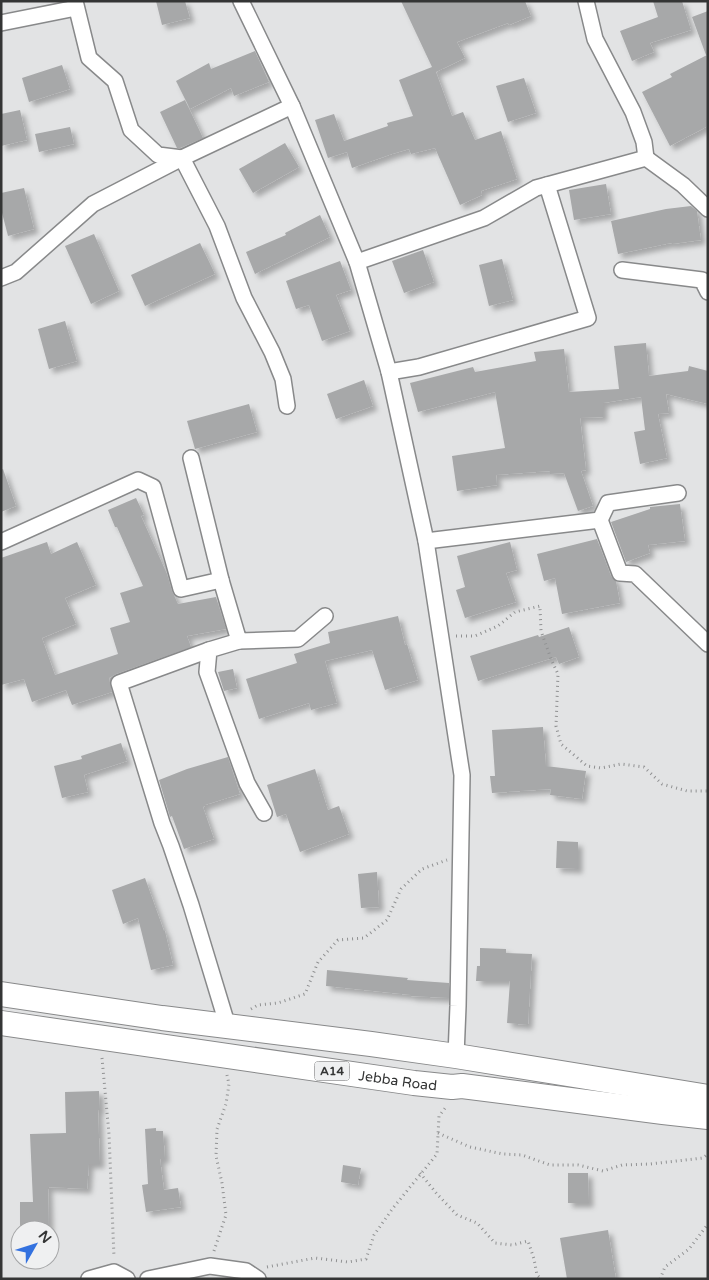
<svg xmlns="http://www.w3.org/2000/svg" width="709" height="1280" font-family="'Varela Round',sans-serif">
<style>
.building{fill:#a7a8a9;filter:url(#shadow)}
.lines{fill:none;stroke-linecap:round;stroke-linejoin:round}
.minor-casing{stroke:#88898a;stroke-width:18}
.trunk-casing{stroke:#88898a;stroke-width:26}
.path{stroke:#909192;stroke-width:3;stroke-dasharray:1 4;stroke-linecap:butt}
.minor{stroke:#fff;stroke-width:15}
.trunk{stroke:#fff;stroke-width:24}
.labels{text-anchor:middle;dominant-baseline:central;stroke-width:4;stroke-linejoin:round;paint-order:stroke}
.shield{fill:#eff0f1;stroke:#6c6d6d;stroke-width:1}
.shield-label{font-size:12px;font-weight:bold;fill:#343535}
.street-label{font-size:14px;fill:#343535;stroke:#eff0f1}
</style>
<defs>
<filter id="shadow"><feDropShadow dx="4.5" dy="4.5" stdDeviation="2.5" flood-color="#0004"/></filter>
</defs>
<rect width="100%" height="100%" fill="#e2e3e4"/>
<g class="building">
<path d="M 156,1 L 185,1 L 190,18 L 162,25 Z"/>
<path d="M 401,1 L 525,1 L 531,16 L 509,25 L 508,23 L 457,42 L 465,58 L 436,72 L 452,116 L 463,112 L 475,140 L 501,131 L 517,179 L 481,191 L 482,195 L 460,205 L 435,148 L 411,154 L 409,149 L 392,154 L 352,168 L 347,152 L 328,158 L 315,120 L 334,114 L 344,141 L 388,126 L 387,123 L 413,116 L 399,80 L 432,67 Z"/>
<path d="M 653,1 L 682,1 L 691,30 L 650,43 L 654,52 L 632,61 L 620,31 L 658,17 Z"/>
<path d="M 708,11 L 708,126 L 670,146 L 642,92 L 672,77 L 670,74 L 707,55 L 706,55 L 692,17 Z"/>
<path d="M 255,51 L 269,82 L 234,96 L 231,88 L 190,109 L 176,81 L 209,63 L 211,69 Z"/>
<path d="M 62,65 L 70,89 L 29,102 L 22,78 Z"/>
<path d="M 524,78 L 536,113 L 508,122 L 496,86 Z"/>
<path d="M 185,100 L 203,138 L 180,148 L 177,148 L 160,112 Z"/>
<path d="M 20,110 L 27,140 L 1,146 L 1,114 Z"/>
<path d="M 70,127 L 74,144 L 39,152 L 35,134 Z"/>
<path d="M 285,143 L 299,167 L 253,193 L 239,169 Z"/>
<path d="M 606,184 L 611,214 L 574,220 L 569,190 Z"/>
<path d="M 24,188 L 34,229 L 8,236 L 1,209 L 1,193 Z"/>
<path d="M 691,206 L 697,211 L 701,240 L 672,244 L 671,243 L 618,254 L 611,221 L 666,209 Z"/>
<path d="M 320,215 L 330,237 L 255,274 L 246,252 L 286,235 L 285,233 Z"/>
<path d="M 94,234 L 119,291 L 91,304 L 65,246 Z"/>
<path d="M 200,243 L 215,274 L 145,306 L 131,275 Z"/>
<path d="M 423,250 L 434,282 L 404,293 L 392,261 Z"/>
<path d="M 502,259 L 513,300 L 489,306 L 479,265 Z"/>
<path d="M 340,261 L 351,290 L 336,295 L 350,331 L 322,341 L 309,305 L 296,309 L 286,281 Z"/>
<path d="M 65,321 L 77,361 L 49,369 L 38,329 Z"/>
<path d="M 646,343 L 649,376 L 688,371 L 689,366 L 708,371 L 708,404 L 666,394 L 669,413 L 658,414 L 667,458 L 640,464 L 634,432 L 645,430 L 641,397 L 603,403 L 603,417 L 580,418 L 586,470 L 581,471 L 593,506 L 578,511 L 564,473 L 550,474 L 550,471 L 496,475 L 497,485 L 457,491 L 452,456 L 505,448 L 495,392 L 418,412 L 410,383 L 473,367 L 475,372 L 536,361 L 534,352 L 564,349 L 569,392 L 619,389 L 614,346 Z"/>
<path d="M 364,380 L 373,406 L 336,419 L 327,394 Z"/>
<path d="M 249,404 L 257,432 L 195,449 L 187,421 Z"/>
<path d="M 3,469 L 16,506 L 1,512 L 1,470 Z"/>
<path d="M 136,498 L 144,515 L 141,516 L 167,574 L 172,591 L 178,604 L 216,597 L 226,629 L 187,636 L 191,647 L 116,674 L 109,678 L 112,692 L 72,705 L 66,690 L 32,702 L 24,679 L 1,685 L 1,558 L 47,542 L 51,554 L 77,542 L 96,585 L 65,598 L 76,624 L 42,638 L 55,675 L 118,654 L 110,628 L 130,622 L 120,593 L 143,586 L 117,527 L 115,527 L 108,510 Z"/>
<path d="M 680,504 L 685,541 L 648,545 L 650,553 L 626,562 L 611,522 L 650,509 L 650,507 Z"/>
<path d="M 597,539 L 611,576 L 616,581 L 620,603 L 562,614 L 555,578 L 544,581 L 537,554 Z"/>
<path d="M 510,542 L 517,570 L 506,573 L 516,602 L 465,618 L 456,590 L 465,587 L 457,556 Z"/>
<path d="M 398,616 L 405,645 L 407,644 L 418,680 L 385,690 L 372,650 L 325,661 L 337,703 L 311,710 L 309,703 L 259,719 L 246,679 L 297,663 L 294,654 L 330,643 L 328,632 Z"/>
<path d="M 569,627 L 579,657 L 559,664 L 556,657 L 478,681 L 470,656 L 538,635 L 539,637 Z"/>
<path d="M 233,669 L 237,688 L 224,691 L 218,672 Z"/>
<path d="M 543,727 L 546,766 L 586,771 L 582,799 L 550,795 L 551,789 L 492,793 L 490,776 L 495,776 L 492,730 Z"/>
<path d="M 121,743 L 127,761 L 84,775 L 88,792 L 62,798 L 54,766 L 82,759 L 81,756 Z"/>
<path d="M 228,757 L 240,794 L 205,805 L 205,806 L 203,807 L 214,839 L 184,849 L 172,816 L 170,817 L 159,780 L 187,769 Z"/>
<path d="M 315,769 L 328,810 L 339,806 L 349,834 L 300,852 L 286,814 L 277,817 L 267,785 Z"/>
<path d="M 557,841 L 578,842 L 578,869 L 556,868 Z"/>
<path d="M 377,872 L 379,907 L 361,908 L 358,874 Z"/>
<path d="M 145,878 L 164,931 L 165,931 L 173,965 L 151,970 L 138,918 L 123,924 L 112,890 Z"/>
<path d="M 480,948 L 506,949 L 506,953 L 532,954 L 528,1025 L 507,1023 L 510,981 L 476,981 L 477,966 L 480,966 Z"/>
<path d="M 327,970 L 408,978 L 407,980 L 449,983 L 449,998 L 411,996 L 411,995 L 326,986 Z"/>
<path d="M 99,1091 L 100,1110 L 98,1110 L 100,1164 L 89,1164 L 87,1189 L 48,1187 L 49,1230 L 20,1230 L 20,1202 L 33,1202 L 30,1134 L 66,1133 L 65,1092 Z"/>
<path d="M 156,1128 L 156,1131 L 163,1131 L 165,1159 L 160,1159 L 164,1190 L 178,1188 L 181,1207 L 146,1212 L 142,1185 L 148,1184 L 145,1129 Z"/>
<path d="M 343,1165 L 361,1168 L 358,1185 L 341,1182 Z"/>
<path d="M 568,1173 L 588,1173 L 589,1203 L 568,1203 Z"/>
<path d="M 608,1230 L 616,1279 L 567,1279 L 560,1238 Z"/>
</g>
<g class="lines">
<defs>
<g id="minor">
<path d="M 75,1 L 89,58 L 115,81 L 131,130 L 158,155 L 182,158 L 217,226 L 244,298 L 272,352 L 283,379 L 287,406"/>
<path d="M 241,1 L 292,106 L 357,262 L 389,372 L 426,541 L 462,775 L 458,1006 L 456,1056"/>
<path d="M 1,23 L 76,8"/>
<path d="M 646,158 L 683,185 L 708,209"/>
<path d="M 357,262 L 484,218 L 536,188 L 646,158 L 644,142 L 633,112 L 595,39 L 586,1"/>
<path d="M 622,270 L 702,280 L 708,292"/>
<path d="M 1,278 L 16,272 L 93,204 L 182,158 L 292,106"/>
<path d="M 389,372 L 419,367 L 588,318 L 547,185"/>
<path d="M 600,520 L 620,573 L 635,574 L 708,644"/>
<path d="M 426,541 L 600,520 L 608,503 L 678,493"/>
<path d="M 1,542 L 138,480 L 153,487 L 181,589 L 221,580 L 191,458"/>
<path d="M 221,580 L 239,641 L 298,639 L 325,616"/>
<path d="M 239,641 L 209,650 L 207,672 L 247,783 L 264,813"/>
<path d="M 209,650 L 119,683 L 162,823 L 171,846 L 191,905 L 228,1027"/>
<path d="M 89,1279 L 114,1272 L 127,1279"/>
<path d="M 148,1279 L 210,1266 L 246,1271 L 258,1279"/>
</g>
<g id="trunk">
<path d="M 1,994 L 162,1018 L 371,1044 L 456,1056 L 586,1077 L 708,1097"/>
<path id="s1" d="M 1,1023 L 414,1083 L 452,1087 L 462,1086 L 663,1112 L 708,1117"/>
</g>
</defs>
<use href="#minor" class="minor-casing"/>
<use href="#trunk" class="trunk-casing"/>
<g class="path">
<path d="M 456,636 L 475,636 L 498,626 L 515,612 L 540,606 L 541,631 L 551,659 L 558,674 L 556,726 L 561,744 L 587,766 L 601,768 L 621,764 L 644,767 L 662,784 L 687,791 L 708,791"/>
<path d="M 251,1009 L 258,1005 L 278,1003 L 305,994 L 318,962 L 338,940 L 364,938 L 387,920 L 401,889 L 422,869 L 447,860"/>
<path d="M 102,1058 L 109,1134 L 114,1257"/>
<path d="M 438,1133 L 470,1147 L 503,1154 L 522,1155 L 550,1165 L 578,1165 L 603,1171 L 622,1165 L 650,1164 L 703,1158 L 708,1154"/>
<path d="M 420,1173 L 437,1194 L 457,1215 L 477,1223 L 495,1243 L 512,1245 L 528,1241 L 534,1259 L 537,1275 L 541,1279"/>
<path d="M 214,1251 L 226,1215 L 222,1183 L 216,1156 L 217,1129 L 226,1104 L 229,1084 L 227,1075"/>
<path d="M 267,1267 L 315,1258 L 348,1262 L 366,1259 L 374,1235 L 393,1208 L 437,1154 L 439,1116 L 446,1107"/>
<path d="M 660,1279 L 665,1267 L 689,1249 L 708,1224"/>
</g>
<use href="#minor" class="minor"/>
<use href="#trunk" class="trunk"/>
</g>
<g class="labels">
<rect class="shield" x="314.5" y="1061.5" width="35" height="19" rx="4"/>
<g class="shield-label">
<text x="332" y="1071">A14</text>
</g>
<g class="street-label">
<text stroke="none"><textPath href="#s1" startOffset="401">Jebba Road</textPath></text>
</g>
</g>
<rect width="709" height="1280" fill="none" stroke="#343535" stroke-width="5"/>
<g transform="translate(35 1245) rotate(51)"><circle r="24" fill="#eff0f1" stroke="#a4a5a6"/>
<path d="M0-4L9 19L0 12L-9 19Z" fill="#3371df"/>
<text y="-8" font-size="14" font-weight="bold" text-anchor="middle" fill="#343535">N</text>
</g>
</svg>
